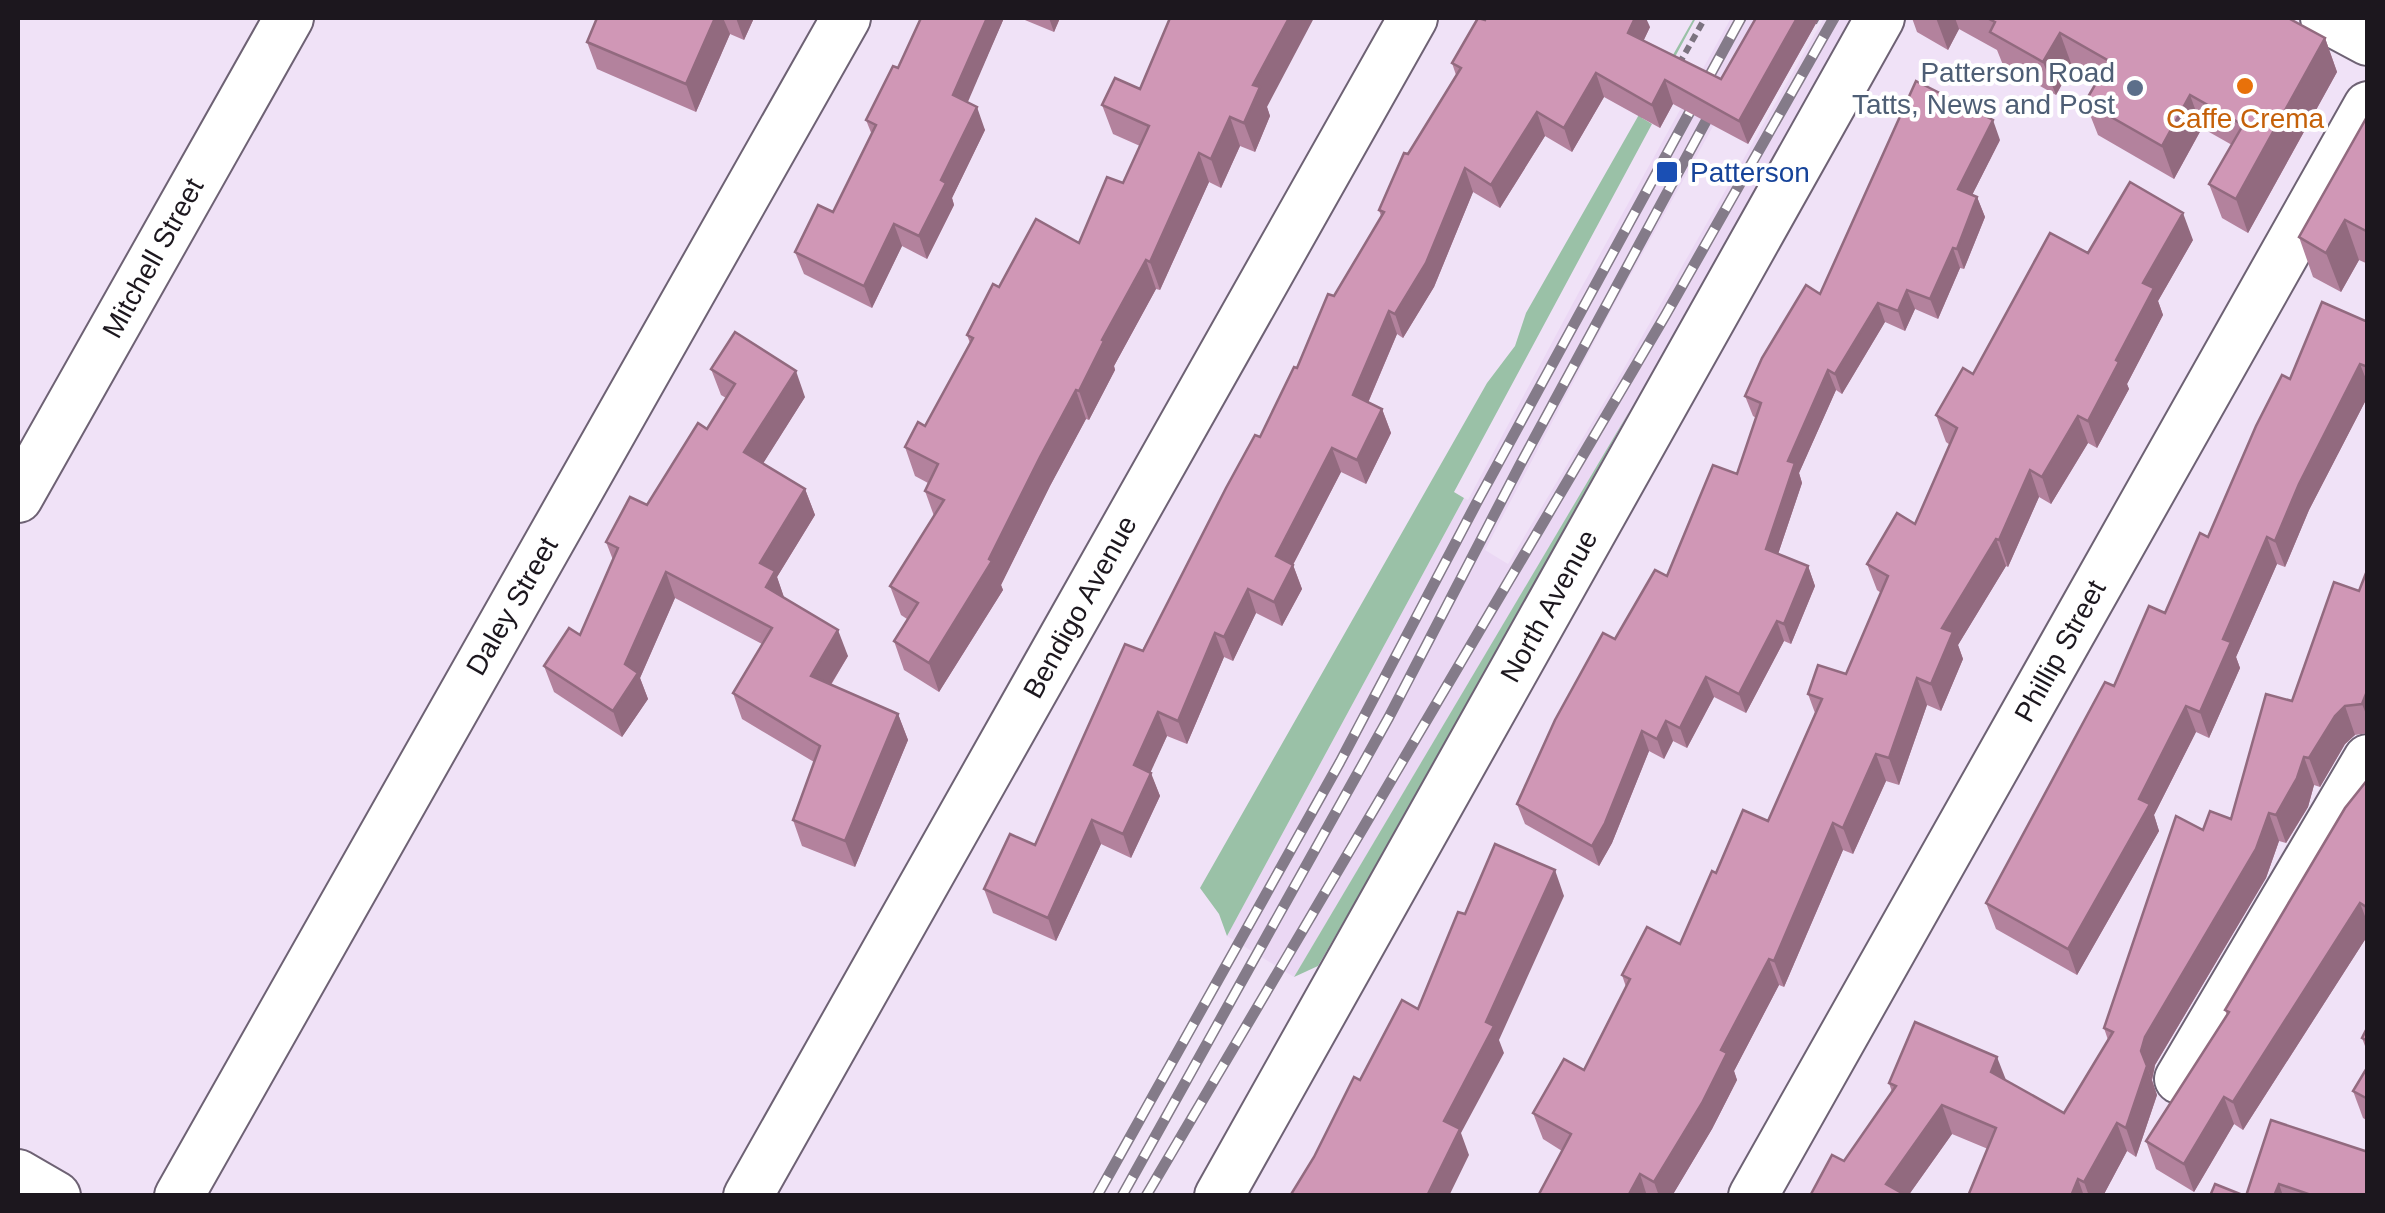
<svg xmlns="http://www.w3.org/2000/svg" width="2385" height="1213" font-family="Arial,sans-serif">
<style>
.built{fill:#ebd8f4}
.green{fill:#9ac1a7}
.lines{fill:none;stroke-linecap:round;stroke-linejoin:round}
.minor-casing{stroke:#6e6274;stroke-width:52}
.path{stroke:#7c7380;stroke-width:6;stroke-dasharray:8 5;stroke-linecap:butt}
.minor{stroke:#fff;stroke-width:48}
.rail-casing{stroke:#847b89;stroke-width:11}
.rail{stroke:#fff;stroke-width:8;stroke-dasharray:22;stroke-linecap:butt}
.wall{fill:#b3829d}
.shaded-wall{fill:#926a7f}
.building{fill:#d097b6;stroke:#926a7f;stroke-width:2.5}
.food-dot{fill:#e8710a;stroke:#fff;stroke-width:4}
.service-dot{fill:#5c6f8a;stroke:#fff;stroke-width:4}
.transit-dot{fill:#1a4fb4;stroke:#fff;stroke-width:4}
.labels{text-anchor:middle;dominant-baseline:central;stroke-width:8;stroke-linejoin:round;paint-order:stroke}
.service-label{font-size:28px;fill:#4e5e75;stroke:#fff;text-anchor:end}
.food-label{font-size:28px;fill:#c56008;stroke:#fff}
.transit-label{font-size:28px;fill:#164399;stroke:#fff;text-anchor:start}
.street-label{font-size:28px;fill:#1c171e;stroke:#fff}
</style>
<rect width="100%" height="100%" fill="#f0e2f7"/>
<path class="built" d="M 1731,18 L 1773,18 L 1609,314 L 1485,550 L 1508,564 L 1615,384 L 1824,18 L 1852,18 L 1677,332 L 1294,977 L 1227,936 L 1464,498 L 1468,500 L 1579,292 Z"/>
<g class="green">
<path d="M 1694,18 L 1696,18 L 1642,118 L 1652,124 L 1454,492 L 1464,498 L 1227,936 L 1219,914 L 1200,888 L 1487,383 L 1515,346 L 1526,313 Z"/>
<path d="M 1630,410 L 1420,790 L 1318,966 L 1294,977 Z"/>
</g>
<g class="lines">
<defs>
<g id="minor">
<path d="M 2325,18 L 2368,41"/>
<path d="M 18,498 L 289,18"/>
<path d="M 2179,1079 L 2368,759"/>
<path d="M 18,1174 L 56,1196"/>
<path d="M 179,1196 L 846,18"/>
<path d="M 748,1196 L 1413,18"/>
<path d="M 1219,1196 L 1880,18"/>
<path d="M 1753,1196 L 2368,106"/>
</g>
</defs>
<use href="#minor" class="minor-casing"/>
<g class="path">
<path d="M 1811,18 L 1821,23"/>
<path d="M 1679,64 L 1705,18"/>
</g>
<use href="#minor" class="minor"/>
<defs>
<g id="rail">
<path d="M 1097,1196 L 1340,762 L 1476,504 L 1741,18"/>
<path d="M 1122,1196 L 1389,717 L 1520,465 L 1719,97"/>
<path d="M 1146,1196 L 1665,316 L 1834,18"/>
</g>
</defs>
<use href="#rail" class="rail-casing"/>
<use href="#rail" class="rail"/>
</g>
<g class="wall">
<path d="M 597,18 L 754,18 L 744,40 L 730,34 L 696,112 L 597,69 L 587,42 Z"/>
<path d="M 921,18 L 1004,18 L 967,102 L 985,130 L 952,198 L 954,205 L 927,259 L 902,246 L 872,308 L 804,274 L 795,252 L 833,212 L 872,135 L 866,120 L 898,68 Z"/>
<path d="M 1020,18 L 1060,18 L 1054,32 Z"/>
<path d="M 1819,18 L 1748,144 L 1673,104 L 1660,128 L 1604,97 L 1572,152 L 1545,136 L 1500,208 L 1473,192 L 1434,287 L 1403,338 L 1397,334 L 1368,403 L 1382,409 L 1391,433 L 1366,484 L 1341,472 L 1293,565 L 1302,589 L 1282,626 L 1256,613 L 1233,661 L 1224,657 L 1187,744 L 1167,736 L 1150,772 L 1160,796 L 1131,858 L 1101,844 L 1056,941 L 993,913 L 984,889 L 1035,845 L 1381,216 L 1379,210 L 1408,154 L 1456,75 L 1452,63 L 1485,20 L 1650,27 L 1643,41 L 1721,79 Z"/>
<path d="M 1912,18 L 2288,18 L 2325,38 L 2337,72 L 2248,233 L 2222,218 L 2209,184 L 2232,145 L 2202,128 L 2174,179 L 2098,135 L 2085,102 L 2098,81 L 2072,66 L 2056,95 L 2003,65 L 1997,50 L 1959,29 L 1948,50 L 1917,32 Z"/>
<path d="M 1140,89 L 1267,107 L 1270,116 L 1255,152 L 1240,146 L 1221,188 L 1209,182 L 1160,290 L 1156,289 L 1114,366 L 1115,370 L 1089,420 L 1086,419 L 1050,486 L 1001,585 L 1003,590 L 939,692 L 904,670 L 894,641 L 907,619 L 901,615 L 890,586 L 934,516 L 925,491 L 928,483 L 915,476 L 905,447 L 925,426 L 970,343 L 967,335 L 999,287 L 1079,243 L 1123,183 L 1140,146 L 1113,134 L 1102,105 Z"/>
<path d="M 2368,115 L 2368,264 L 2359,260 L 2341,292 L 2313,277 L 2299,237 Z"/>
<path d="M 2000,140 L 1972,195 L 1977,197 L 1985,217 L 1964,269 L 1960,268 L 1938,319 L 1915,309 L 1905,331 L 1885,322 L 1842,394 L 1836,390 L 1799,473 L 1802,483 L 1778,554 L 1808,566 L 1815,586 L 1791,644 L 1784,641 L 1746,713 L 1714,697 L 1687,748 L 1673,741 L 1664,759 L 1649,751 L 1612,843 L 1599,866 L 1525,824 L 1517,804 L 1615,639 L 1667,576 L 1737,474 L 1756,418 L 1753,416 L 1745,396 L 1820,294 Z"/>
<path d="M 2193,240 L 2158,301 L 2163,315 L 2127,384 L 2129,389 L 2097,448 L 2088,443 L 2051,504 L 2039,497 L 2008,567 L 2006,566 L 1958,645 L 1963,659 L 1941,711 L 1927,705 L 1899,785 L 1886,781 L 1853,854 L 1843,850 L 1784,987 L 1779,985 L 1734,1071 L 1737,1080 L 1712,1129 L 1672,1196 L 1538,1196 L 1562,1151 L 1543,1139 L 1533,1113 L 1584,1070 L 1626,987 L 1622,975 L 1680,944 L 1716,873 L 1768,821 L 1815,713 L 1808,694 L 1846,674 L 1881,593 L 1877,590 L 1867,564 L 1915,524 L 1950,445 L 1946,442 L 1936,415 L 1973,374 L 2088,253 Z"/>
<path d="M 2368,322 L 2368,396 L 2309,510 L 2285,567 L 2277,564 L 2236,657 L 2240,668 L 2209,738 L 2196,732 L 2154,815 L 2159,831 L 2077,975 L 1996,929 L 1986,903 L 2114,686 L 2165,613 L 2208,537 L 2290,379 Z"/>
<path d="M 711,369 L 805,397 L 763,463 L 805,489 L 815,515 L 777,577 L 784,598 L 848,656 L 831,685 L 898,714 L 908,740 L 855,867 L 802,846 L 793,820 L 814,762 L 742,719 L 733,693 L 762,644 L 675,598 L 640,678 L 648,699 L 622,737 L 554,692 L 544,666 L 580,635 L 613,560 L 606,542 L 647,505 L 707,429 L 726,398 L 721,395 Z"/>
<path d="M 2368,568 L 2368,733 L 2355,735 L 2345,744 L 2320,787 L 2314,785 L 2308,807 L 2286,843 L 2279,841 L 2266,878 L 2155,1065 L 2152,1080 L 2157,1095 L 2136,1157 L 2127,1151 L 2103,1196 L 1968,1196 L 1988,1149 L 1952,1134 L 1908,1196 L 1844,1161 L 1892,1092 L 1889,1083 L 2006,1081 L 2064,1113 L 2108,1040 L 2104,1028 L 2203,830 L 2231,819 L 2292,701 L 2359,591 Z"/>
<path d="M 2368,779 L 2368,935 L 2243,1130 L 2234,1124 L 2194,1192 L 2156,1169 L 2146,1141 L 2227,1015 L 2225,1010 Z"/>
<path d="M 2368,1026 L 2368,1054 L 2362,1038 Z"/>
<path d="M 2368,1066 L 2368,1121 L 2363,1118 L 2353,1091 Z"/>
<path d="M 2368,1152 L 2368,1196 L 2246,1196 Z"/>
</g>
<g class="shaded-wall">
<path d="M 715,18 L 723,18 L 730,34 L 696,112 L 686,84 Z"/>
<path d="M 736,18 L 754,18 L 744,40 Z"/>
<path d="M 987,18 L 1004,18 L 961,118 L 953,95 Z"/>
<path d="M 1049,18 L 1060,18 L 1054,32 Z"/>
<path d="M 1289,18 L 1314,18 L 1267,107 L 1270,116 L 1255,152 L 1244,123 L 1253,85 Z"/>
<path d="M 1635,18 L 1646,18 L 1650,27 L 1636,57 L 1628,33 Z"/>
<path d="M 1797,18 L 1819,18 L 1748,144 L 1739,121 Z"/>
<path d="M 1936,18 L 1955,18 L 1959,29 L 1948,50 Z"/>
<path d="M 2060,33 L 2072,66 L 2056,95 L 2043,62 Z"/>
<path d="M 2325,38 L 2337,72 L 2248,233 L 2236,199 Z"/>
<path d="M 1596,73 L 1604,97 L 1572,152 L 1564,128 Z"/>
<path d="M 1665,80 L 1673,104 L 1660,128 L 1652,105 Z"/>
<path d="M 2190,95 L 2202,128 L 2174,179 L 2162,146 Z"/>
<path d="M 977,107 L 985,130 L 952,198 L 954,205 L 927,259 L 919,236 L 941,180 Z"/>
<path d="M 1537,112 L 1545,136 L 1500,208 L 1491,185 Z"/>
<path d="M 1230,117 L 1240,146 L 1221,188 L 1211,159 Z"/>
<path d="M 1993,120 L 2000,140 L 1965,209 L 1958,189 Z"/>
<path d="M 1199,153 L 1209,182 L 1160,290 L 1150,262 Z"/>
<path d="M 1465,168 L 1473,192 L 1434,287 L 1403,338 L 1395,314 Z"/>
<path d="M 1977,197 L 1985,217 L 1964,269 L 1957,249 Z"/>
<path d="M 2183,213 L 2193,240 L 2158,301 L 2163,315 L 2127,384 L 2129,389 L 2097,448 L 2088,421 L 2143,283 Z"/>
<path d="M 2345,220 L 2359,260 L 2341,292 L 2326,253 Z"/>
<path d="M 894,224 L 902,246 L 872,308 L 864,286 Z"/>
<path d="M 1953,248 L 1960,268 L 1938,319 L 1930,299 Z"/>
<path d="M 1146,260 L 1156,289 L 1114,366 L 1115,370 L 1089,420 L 1079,391 L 1102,340 Z"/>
<path d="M 1907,290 L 1915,309 L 1905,331 L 1898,311 Z"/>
<path d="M 1878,303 L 1885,322 L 1842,394 L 1835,374 Z"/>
<path d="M 1389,311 L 1397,334 L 1361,419 L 1353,395 Z"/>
<path d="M 2360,364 L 2368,384 L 2368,396 L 2309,510 L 2285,567 L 2275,541 L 2299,484 Z"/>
<path d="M 1828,370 L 1836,390 L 1799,473 L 1802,483 L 1773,569 L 1766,549 L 1788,461 Z"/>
<path d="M 796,371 L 805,397 L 754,478 L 744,452 Z"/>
<path d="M 1076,390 L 1086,419 L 1050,486 L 1001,585 L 1003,590 L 939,692 L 929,663 L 989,559 L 1040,457 Z"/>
<path d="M 1382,409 L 1391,433 L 1366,484 L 1357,460 Z"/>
<path d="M 2078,416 L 2088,443 L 2051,504 L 2042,477 Z"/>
<path d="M 1332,448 L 1341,472 L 1285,580 L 1276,556 Z"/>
<path d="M 2030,470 L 2039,497 L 2008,567 L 1999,540 Z"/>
<path d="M 805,489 L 815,515 L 777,577 L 784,597 L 776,613 L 760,563 Z"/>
<path d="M 2267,537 L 2277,564 L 2236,657 L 2240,668 L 2209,738 L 2200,712 L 2223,639 Z"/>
<path d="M 1996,539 L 2006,566 L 1958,645 L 1963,659 L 1941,711 L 1931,684 L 1942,628 Z"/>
<path d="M 1293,565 L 1302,589 L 1282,626 L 1274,602 Z"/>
<path d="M 1808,566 L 1815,586 L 1791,644 L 1784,624 Z"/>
<path d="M 666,572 L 675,598 L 640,678 L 648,699 L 622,737 L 613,711 L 625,664 Z"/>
<path d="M 1248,589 L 1256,613 L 1233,661 L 1224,637 Z"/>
<path d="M 1777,621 L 1784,641 L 1746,713 L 1739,694 Z"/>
<path d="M 838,630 L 848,656 L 820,702 L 811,676 Z"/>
<path d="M 1215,633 L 1224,657 L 1187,744 L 1178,721 Z"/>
<path d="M 1706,677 L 1714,697 L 1687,748 L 1680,728 Z"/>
<path d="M 1917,678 L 1927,705 L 1899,785 L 1889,758 Z"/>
<path d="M 2368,689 L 2368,719 L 2362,704 Z"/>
<path d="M 2186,706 L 2196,732 L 2154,815 L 2159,831 L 2077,975 L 2068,949 L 2139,799 Z"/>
<path d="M 2345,706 L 2355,735 L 2345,744 L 2320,787 L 2309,758 L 2335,716 Z"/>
<path d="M 1158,712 L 1167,736 L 1143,789 L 1134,765 Z"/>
<path d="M 898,714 L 908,740 L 855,867 L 845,841 Z"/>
<path d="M 1666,721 L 1673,741 L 1664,759 L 1657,739 Z"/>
<path d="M 1642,731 L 1649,751 L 1612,843 L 1599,866 L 1592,846 Z"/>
<path d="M 1876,754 L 1886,781 L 1853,854 L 1843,828 Z"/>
<path d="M 2304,757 L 2314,785 L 2308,807 L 2286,843 L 2276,815 Z"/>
<path d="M 1151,773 L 1160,796 L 1131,858 L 1123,834 Z"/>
<path d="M 2269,813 L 2279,841 L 2266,878 L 2155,1065 L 2152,1080 L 2141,1051 L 2145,1037 Z"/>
<path d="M 1092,820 L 1101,844 L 1056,941 L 1048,918 Z"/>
<path d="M 1833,823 L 1843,850 L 1784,987 L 1774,961 Z"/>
<path d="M 1555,870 L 1564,896 L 1499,1040 L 1504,1053 L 1461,1133 L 1469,1155 L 1449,1196 L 1427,1196 L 1444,1121 L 1486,1022 Z"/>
<path d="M 2360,903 L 2368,924 L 2368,935 L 2243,1130 L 2233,1102 Z"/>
<path d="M 1769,959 L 1779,985 L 1734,1071 L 1737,1080 L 1712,1129 L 1672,1196 L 1659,1196 L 1654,1182 Z"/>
<path d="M 1997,1057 L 2008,1085 L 1991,1072 Z"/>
<path d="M 2147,1066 L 2157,1095 L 2136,1157 L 2126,1128 Z"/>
<path d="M 2224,1097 L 2234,1124 L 2194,1192 L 2184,1164 Z"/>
<path d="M 1942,1105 L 1952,1134 L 1908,1196 L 1886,1184 Z"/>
<path d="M 2117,1123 L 2127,1151 L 2103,1196 L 2089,1196 L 2084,1182 Z"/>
<path d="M 1640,1174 L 1647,1196 L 1628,1196 Z"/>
<path d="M 2078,1179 L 2084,1196 L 2071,1196 Z"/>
<path d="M 2279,1184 L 2283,1196 L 2274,1196 Z"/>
</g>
<g class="building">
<path d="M 597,18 L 715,18 L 686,84 L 587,42 Z"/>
<path d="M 921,18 L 987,18 L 953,95 L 977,107 L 941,180 L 946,183 L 919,236 L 894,224 L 864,286 L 795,252 L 818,205 L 833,212 L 876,125 L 866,120 L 893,66 L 898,68 Z"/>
<path d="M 1170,18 L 1289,18 L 1253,85 L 1260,87 L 1244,123 L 1230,117 L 1211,159 L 1199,153 L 1150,262 L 1146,260 L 1102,340 L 1104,341 L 1079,391 L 1076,390 L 1040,457 L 989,559 L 992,561 L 929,663 L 894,641 L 918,603 L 890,586 L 944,500 L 925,491 L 938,464 L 905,447 L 918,422 L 925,426 L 973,338 L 967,335 L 993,284 L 999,287 L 1036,219 L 1079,243 L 1107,177 L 1123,183 L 1149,126 L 1102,105 L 1115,78 L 1140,89 Z"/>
<path d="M 1478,18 L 1485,20 L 1486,18 L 1635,18 L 1628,33 L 1721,79 L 1756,18 L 1797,18 L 1739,121 L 1665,80 L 1652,105 L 1596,73 L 1564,128 L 1537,112 L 1491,185 L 1465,168 L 1426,263 L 1395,314 L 1389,311 L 1353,395 L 1382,409 L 1357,460 L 1332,448 L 1276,556 L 1293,565 L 1274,602 L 1248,589 L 1224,637 L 1215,633 L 1178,721 L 1158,712 L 1134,765 L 1151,773 L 1123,834 L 1092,820 L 1048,918 L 984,889 L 1010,834 L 1035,845 L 1125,644 L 1143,651 L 1226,488 L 1255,435 L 1260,437 L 1294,367 L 1297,368 L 1328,294 L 1334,296 L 1384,212 L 1379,210 L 1404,153 L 1408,154 L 1461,68 L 1452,63 Z"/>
<path d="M 1987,18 L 2288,18 L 2325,38 L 2236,199 L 2209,184 L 2243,125 L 2190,95 L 2162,146 L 2085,102 L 2109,61 L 2060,33 L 2043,62 L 1990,32 L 1995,22 Z"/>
<path d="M 1916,81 L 1993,120 L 1958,189 L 1977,197 L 1957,249 L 1953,248 L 1930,299 L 1907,290 L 1898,311 L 1878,303 L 1835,374 L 1828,370 L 1788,461 L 1795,463 L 1766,549 L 1808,566 L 1784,624 L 1777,621 L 1739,694 L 1706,677 L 1680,728 L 1666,721 L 1657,739 L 1642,731 L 1605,823 L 1592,846 L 1517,804 L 1555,720 L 1603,633 L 1615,639 L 1655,570 L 1667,576 L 1713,465 L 1737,474 L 1761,403 L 1745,396 L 1762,358 L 1806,285 L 1820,294 Z"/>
<path d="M 2368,115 L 2368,232 L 2345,220 L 2326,253 L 2299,237 Z"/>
<path d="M 2130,182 L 2183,213 L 2143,283 L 2154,288 L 2116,360 L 2119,362 L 2088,421 L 2078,416 L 2042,477 L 2030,470 L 1999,540 L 1996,539 L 1942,628 L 1953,632 L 1931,684 L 1917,678 L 1889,758 L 1876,754 L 1843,828 L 1833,823 L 1774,961 L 1769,959 L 1721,1050 L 1727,1053 L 1702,1103 L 1654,1182 L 1640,1174 L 1628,1196 L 1538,1196 L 1571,1134 L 1533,1113 L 1564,1059 L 1584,1070 L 1630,979 L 1622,975 L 1647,927 L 1680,944 L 1712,871 L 1716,873 L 1743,810 L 1768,821 L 1822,699 L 1808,694 L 1818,665 L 1846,674 L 1888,576 L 1867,564 L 1897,513 L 1915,524 L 1957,428 L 1936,415 L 1963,368 L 1973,374 L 2050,233 L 2088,253 Z"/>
<path d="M 2322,302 L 2368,322 L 2368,367 L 2360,364 L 2299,484 L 2275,541 L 2267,537 L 2223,639 L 2231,642 L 2200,712 L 2186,706 L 2139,799 L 2150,804 L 2068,949 L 1986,903 L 2105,682 L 2114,686 L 2149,606 L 2165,613 L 2200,533 L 2208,537 L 2256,426 L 2282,375 L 2290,379 Z"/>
<path d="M 735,332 L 796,371 L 744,452 L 805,489 L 760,563 L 775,571 L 766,587 L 838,630 L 811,676 L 898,714 L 845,841 L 793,820 L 820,746 L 733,693 L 772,628 L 666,572 L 625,664 L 638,673 L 613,711 L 544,666 L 569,628 L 580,635 L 618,548 L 606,542 L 630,497 L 647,505 L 698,423 L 707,429 L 735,384 L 711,369 Z"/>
<path d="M 2368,568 L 2368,689 L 2362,704 L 2345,706 L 2335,716 L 2309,758 L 2304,757 L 2297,778 L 2276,815 L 2269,813 L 2256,849 L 2145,1037 L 2141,1051 L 2147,1066 L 2126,1128 L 2117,1123 L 2084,1182 L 2078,1179 L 2071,1196 L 1968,1196 L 1996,1128 L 1942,1105 L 1886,1184 L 1907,1196 L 1810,1196 L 1832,1155 L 1844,1161 L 1896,1086 L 1889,1083 L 1915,1022 L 1997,1057 L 1991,1072 L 2064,1113 L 2113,1032 L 2104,1028 L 2176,816 L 2203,830 L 2210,811 L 2231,819 L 2266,694 L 2292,701 L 2334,582 L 2359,591 Z"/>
<path d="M 2368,779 L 2368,908 L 2360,903 L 2233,1102 L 2224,1097 L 2184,1164 L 2146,1141 L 2229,1012 L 2225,1010 L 2345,808 Z"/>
<path d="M 1495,844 L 1555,870 L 1486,1022 L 1494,1026 L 1444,1121 L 1460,1129 L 1427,1196 L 1290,1196 L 1314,1157 L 1354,1077 L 1360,1080 L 1402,1000 L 1418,1009 L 1458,912 L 1465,914 Z"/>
<path d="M 2368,1026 L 2368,1041 L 2362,1038 Z"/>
<path d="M 2368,1066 L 2368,1099 L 2353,1091 Z"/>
<path d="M 2271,1120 L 2368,1152 L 2368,1196 L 2314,1196 L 2279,1184 L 2274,1196 L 2246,1196 Z"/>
<path d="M 2215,1184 L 2245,1196 L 2210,1196 Z"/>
</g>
<circle class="food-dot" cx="2245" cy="86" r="10"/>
<circle class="service-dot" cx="2135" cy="88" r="10"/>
<rect class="transit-dot" x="1655" y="160" width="24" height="24" rx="5"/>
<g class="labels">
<g class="service-label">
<text x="2115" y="72">Patterson Road<tspan x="2115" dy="32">Tatts, News and Post</tspan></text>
</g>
<g class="food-label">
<text x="2245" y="118">Caffe Crema</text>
</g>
<g class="transit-label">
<text x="1690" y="172">Patterson</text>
</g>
<g class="street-label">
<text transform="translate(153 258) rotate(-61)">Mitchell Street</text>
<text transform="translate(512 606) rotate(-60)">Daley Street</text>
<text transform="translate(1549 606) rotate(-61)">North Avenue</text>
<text transform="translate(1080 607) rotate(-61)">Bendigo Avenue</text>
<text transform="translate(2060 651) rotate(-61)">Phillip Street</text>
</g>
</g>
<rect width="2385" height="1213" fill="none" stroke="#1c171e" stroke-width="40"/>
</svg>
